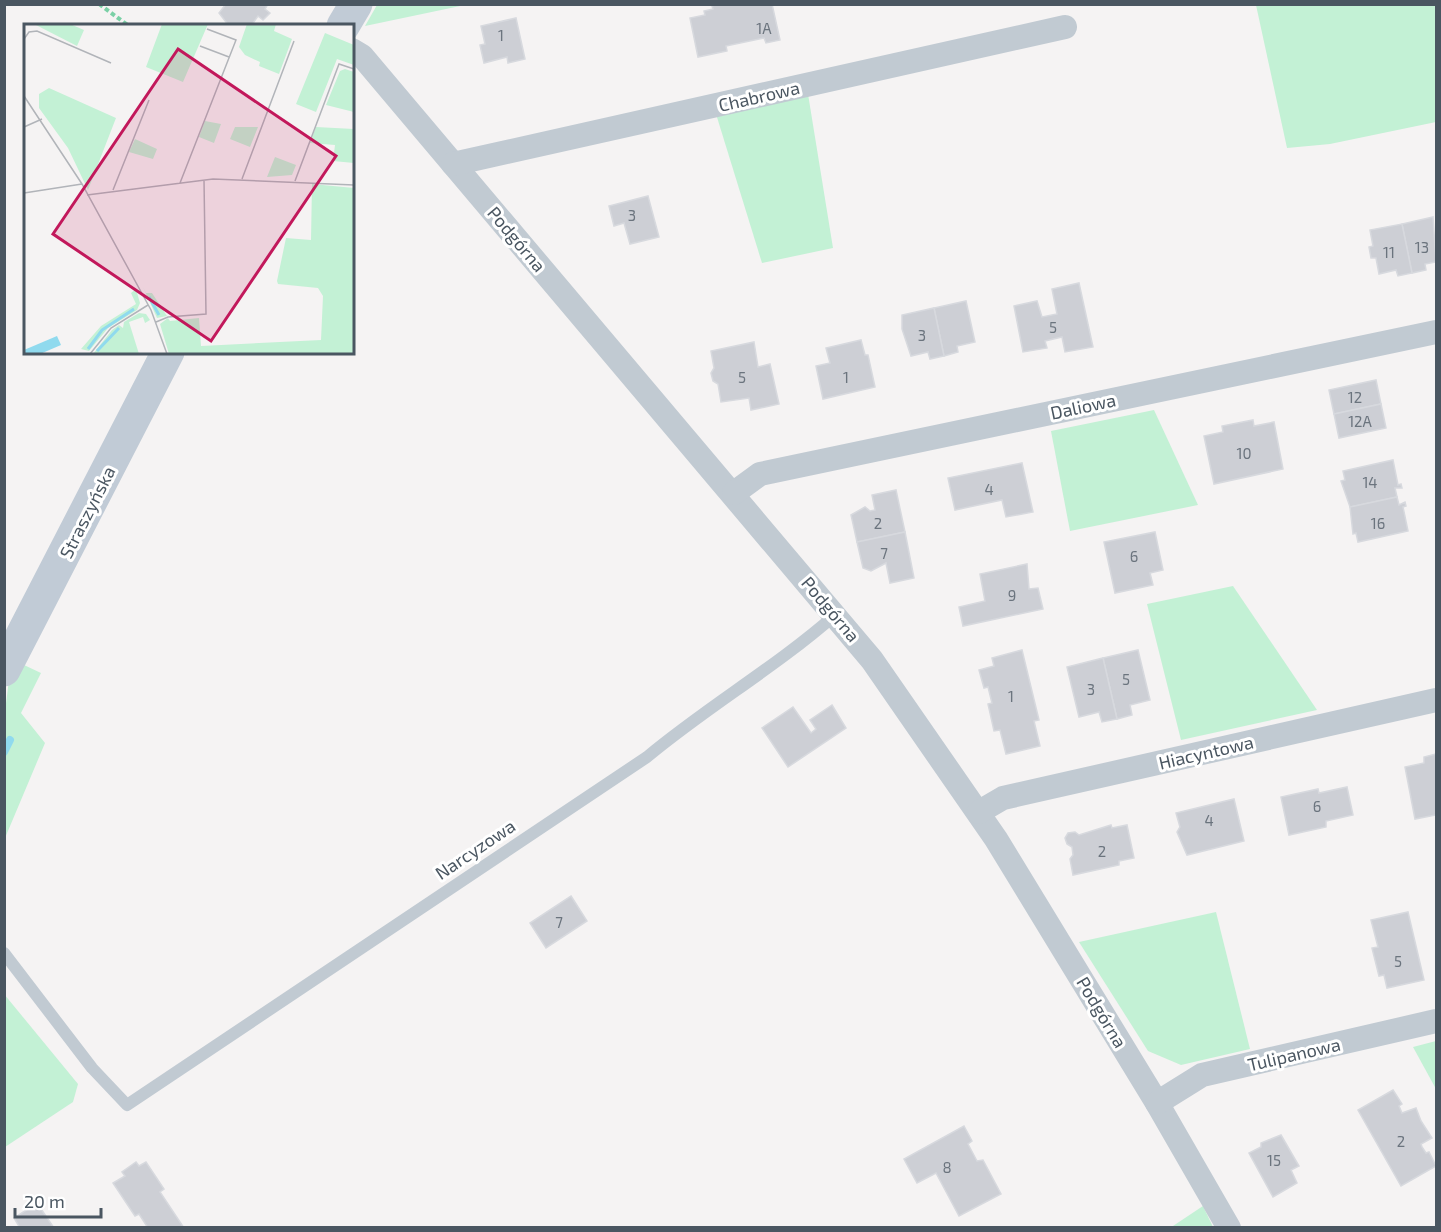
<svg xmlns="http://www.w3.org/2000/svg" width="1441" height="1232" font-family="'Exo 2',sans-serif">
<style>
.green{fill:#c3f1d5}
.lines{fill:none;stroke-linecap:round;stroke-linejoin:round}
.stream{stroke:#90daee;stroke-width:8}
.building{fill:#cdcfd5;stroke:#d7d9de;stroke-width:1.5}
.path{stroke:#7ad0a6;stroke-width:4;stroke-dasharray:4.5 3;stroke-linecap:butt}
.lane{stroke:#c1cad2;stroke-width:12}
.street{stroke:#c1cad2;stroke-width:24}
.secondary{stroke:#c1cbd6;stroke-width:33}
.labels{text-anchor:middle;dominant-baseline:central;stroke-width:6;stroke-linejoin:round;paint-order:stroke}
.number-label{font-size:15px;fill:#6b747e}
.street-label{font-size:18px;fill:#4a5661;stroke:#fff}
.inset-river{fill:none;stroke:#90daee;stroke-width:3}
.inset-road{fill:none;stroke:#b1b4b9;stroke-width:1.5}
.view{fill:#c2185b;fill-opacity:0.15;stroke:#c2185b;stroke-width:3}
.inset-edge{fill:none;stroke:#4a5661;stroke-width:3}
</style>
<rect width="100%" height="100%" fill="#f5f3f3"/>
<g class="green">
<path d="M 377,5 L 377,4 L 465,5 L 365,26 Z"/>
<path d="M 1256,5 L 1436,5 L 1436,122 L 1330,144 L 1287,148 Z"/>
<path d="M 808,94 L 833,248 L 762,263 L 716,114 Z"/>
<path d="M 1154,410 L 1198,505 L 1070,531 L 1051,431 Z"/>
<path d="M 1233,586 L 1317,710 L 1181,740 L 1147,604 Z"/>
<path d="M 24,665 L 41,673 L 21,713 L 45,743 L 5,838 L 5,711 L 9,680 Z"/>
<path d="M 1216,912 L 1250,1049 L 1181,1065 L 1148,1051 L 1079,942 Z"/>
<path d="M 4,994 L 78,1084 L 73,1102 L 5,1147 Z"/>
<path d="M 1436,1041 L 1436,1089 L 1413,1047 Z"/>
<path d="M 1203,1206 L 1213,1227 L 1170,1228 Z"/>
</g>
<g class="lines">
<path class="stream" d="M 4,752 L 10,740"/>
</g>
<g class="building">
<path d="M 226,4 L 268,4 L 265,9 L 270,13 L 263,20 L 258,16 L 251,26 L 229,26 L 219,13 Z"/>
<path d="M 718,4 L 772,4 L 780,40 L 766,43 L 764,38 L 726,46 L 727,51 L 698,57 L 690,18 L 705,15 L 704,11 L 713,9 L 712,6 Z"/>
<path d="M 516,18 L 525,59 L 508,63 L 507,57 L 484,63 L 480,45 L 485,44 L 481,26 Z"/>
<path d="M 648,196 L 659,237 L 630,244 L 624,223 L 614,226 L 609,206 Z"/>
<path d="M 1433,217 L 1436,262 L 1425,264 L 1426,270 L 1412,273 L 1402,224 Z"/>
<path d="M 1402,224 L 1412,273 L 1398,276 L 1396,270 L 1379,274 L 1376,258 L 1371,258 L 1369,247 L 1373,246 L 1370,230 Z"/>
<path d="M 1079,283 L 1093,347 L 1065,352 L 1062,337 L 1045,341 L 1047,348 L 1023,352 L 1014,306 L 1037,301 L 1042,317 L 1057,314 L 1052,289 Z"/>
<path d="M 966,301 L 975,342 L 957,346 L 958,352 L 944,356 L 934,308 Z"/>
<path d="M 934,308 L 944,356 L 930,359 L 928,352 L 911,356 L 902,329 L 902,315 Z"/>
<path d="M 861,340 L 865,355 L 868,355 L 875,387 L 823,399 L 816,366 L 830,363 L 826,348 Z"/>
<path d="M 754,342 L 758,367 L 770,364 L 779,404 L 751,410 L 749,398 L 721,402 L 718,384 L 713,381 L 711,373 L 714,368 L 711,351 Z"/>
<path d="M 1376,380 L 1381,404 L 1334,414 L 1329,390 Z"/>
<path d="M 1381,404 L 1386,428 L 1339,438 L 1334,414 Z"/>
<path d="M 1253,420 L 1254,426 L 1274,422 L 1283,469 L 1214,484 L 1204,436 L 1223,432 L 1222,426 Z"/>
<path d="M 1393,460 L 1398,485 L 1401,484 L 1402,488 L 1395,488 L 1397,497 L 1350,507 L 1341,481 L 1345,480 L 1343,471 Z"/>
<path d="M 1022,463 L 1033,512 L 1006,517 L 1002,500 L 955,510 L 948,478 Z"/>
<path d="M 896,490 L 905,532 L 857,542 L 851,515 L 865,507 L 870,511 L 875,510 L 872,495 Z"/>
<path d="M 1397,497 L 1399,505 L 1405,502 L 1406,506 L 1403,507 L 1408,531 L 1358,542 L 1356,533 L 1353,534 L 1350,507 Z"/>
<path d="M 905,532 L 914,578 L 890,583 L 886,563 L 871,571 L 863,568 L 857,542 Z"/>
<path d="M 1155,532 L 1163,570 L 1150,573 L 1153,585 L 1115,593 L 1104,542 Z"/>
<path d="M 1027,564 L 1029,589 L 1038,588 L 1043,609 L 963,626 L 959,607 L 985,601 L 980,574 Z"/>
<path d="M 1022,650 L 1039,720 L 1034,721 L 1040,746 L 1006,754 L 1000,730 L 994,731 L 988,704 L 992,703 L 988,687 L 984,688 L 979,670 L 994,666 L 992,658 Z"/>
<path d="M 1138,650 L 1150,700 L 1130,705 L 1132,715 L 1117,719 L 1103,658 Z"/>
<path d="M 1103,658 L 1117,719 L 1102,722 L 1099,712 L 1079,717 L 1067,667 Z"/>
<path d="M 832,705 L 846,728 L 788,767 L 762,728 L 793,707 L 811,733 L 816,729 L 810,720 Z"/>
<path d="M 1436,754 L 1436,815 L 1415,819 L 1405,767 L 1424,763 L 1424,757 Z"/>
<path d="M 1347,787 L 1353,815 L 1326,821 L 1326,827 L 1289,835 L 1281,797 L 1318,789 L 1319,793 Z"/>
<path d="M 1234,799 L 1244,841 L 1187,855 L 1177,832 L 1180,827 L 1176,813 Z"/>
<path d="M 1111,825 L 1112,828 L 1127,825 L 1134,858 L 1119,861 L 1119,865 L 1073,875 L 1070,859 L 1073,855 L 1072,847 L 1067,844 L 1065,838 L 1068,833 L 1075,832 L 1079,835 Z"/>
<path d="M 571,896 L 587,921 L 546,948 L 530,923 Z"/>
<path d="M 1408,912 L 1424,980 L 1387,988 L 1384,975 L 1379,976 L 1372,948 L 1378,947 L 1371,920 Z"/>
<path d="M 1393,1090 L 1402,1104 L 1399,1106 L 1402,1113 L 1416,1108 L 1421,1121 L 1432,1138 L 1421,1144 L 1422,1147 L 1426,1153 L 1429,1152 L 1436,1166 L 1401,1186 L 1358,1110 Z"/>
<path d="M 964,1126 L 972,1141 L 968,1144 L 977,1161 L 983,1160 L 1001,1194 L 959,1216 L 936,1173 L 917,1183 L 904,1159 Z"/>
<path d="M 1281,1135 L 1299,1166 L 1291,1170 L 1297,1183 L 1273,1197 L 1249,1153 L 1261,1147 L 1261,1143 Z"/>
<path d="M 136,1162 L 139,1166 L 146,1162 L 164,1189 L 160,1192 L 184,1228 L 148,1228 L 139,1214 L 135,1216 L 113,1183 L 125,1176 L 122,1172 Z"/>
<path d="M 37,1203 L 54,1228 L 20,1228 L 14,1218 Z"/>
</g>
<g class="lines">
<path class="path" d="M 99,4 L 129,26"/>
<path class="lane" d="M 4,953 L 92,1068 L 127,1105 L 647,757 C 708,706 776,667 835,615"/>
<g class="street">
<path d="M 352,50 L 362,56 L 872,660 L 996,839 L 1157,1103 L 1229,1228"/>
<path d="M 453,164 L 1065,27"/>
<path d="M 734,493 L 760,474 L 1436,332"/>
<path d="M 979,812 L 1003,798 L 1436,700"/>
<path d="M 1157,1103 L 1202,1075 L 1436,1021"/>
</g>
<g class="secondary">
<path d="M 343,26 L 356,4"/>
<path d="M 4,670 L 168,352"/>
</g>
</g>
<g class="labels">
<g class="number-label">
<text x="764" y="28">1A</text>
<text x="501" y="35">1</text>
<text x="632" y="215">3</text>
<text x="1422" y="247">13</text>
<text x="1389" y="252">11</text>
<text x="1053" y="327">5</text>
<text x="922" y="335">3</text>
<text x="742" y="377">5</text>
<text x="846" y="377">1</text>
<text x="1355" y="397">12</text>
<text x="1360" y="421">12A</text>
<text x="1244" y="453">10</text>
<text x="1370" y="482">14</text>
<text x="989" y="489">4</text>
<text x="878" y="523">2</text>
<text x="1378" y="523">16</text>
<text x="884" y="553">7</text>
<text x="1134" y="556">6</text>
<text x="1012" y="595">9</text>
<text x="1126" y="679">5</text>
<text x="1091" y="689">3</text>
<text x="1011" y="696">1</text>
<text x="1317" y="806">6</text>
<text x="1209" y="820">4</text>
<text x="1102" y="851">2</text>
<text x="559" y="922">7</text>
<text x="1398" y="961">5</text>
<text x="1401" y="1141">2</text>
<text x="1274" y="1160">15</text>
<text x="947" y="1167">8</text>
</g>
<g class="street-label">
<text transform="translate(759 96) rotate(-13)">Chabrowa</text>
<text transform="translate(517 239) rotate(50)">Podgórna</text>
<text transform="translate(1083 406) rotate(-12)">Daliowa</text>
<text transform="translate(87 512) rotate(-63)">Straszyńska</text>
<text transform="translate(831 609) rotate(50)">Podgórna</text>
<text transform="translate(1206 752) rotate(-13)">Hiacyntowa</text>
<text transform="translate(475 849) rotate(-34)">Narcyzowa</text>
<text transform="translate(1102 1012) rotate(59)">Podgórna</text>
<text transform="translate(1294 1054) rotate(-13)">Tulipanowa</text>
</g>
</g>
<g transform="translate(24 24)">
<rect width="330" height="330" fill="#f5f3f3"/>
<path d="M 10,0 L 46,0 L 60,6 L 53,22 ZM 138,0 L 184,0 L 159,58 L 122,43 ZM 223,0 L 252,0 L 250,7 L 268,15 L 255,50 L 235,42 L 236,38 L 221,31 L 215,23 ZM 301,9 L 330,21 L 330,41 L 313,35 L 292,88 L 272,80 ZM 321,45 L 330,48 L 330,88 L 302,81 L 316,47 ZM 25,64 L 92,94 L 64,166 L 44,124 L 15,84 L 15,70 ZM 181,97 L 197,100 L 190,119 L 175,113 ZM 211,103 L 234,103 L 226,123 L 206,115 ZM 292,103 L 330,105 L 330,139 L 309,137 L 311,121 L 286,119 ZM 111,115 L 133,125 L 129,135 L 105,128 ZM 251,133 L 272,141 L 268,151 L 243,153 ZM 288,160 L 330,164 L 330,330 L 145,330 L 136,300 L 144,294 L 146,297 L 175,294 L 177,322 L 297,316 L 299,272 L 294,264 L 254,260 L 253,257 L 262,214 L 287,216 ZM 119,263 L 122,269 L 128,269 L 143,292 L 133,294 ZM 112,265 L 116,279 L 113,286 L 84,304 L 65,327 L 57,325 L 77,302 L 112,280 L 107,269 ZM 115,289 L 122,290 L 126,296 L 121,299 L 119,293 L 105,298 L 115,330 L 69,330 L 88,306 L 95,301 L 99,304 L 100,298 Z" fill="#c3f1d5"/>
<path d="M 33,312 L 37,321 L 16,330 L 0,330 L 0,326 Z" fill="#90daee"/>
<path class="inset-river" d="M 125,273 L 135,291M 64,325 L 78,306 L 110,285M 73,327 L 95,304"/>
<path class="inset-road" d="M 0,15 L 5,8 L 13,7 L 87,39M 176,22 L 205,33M 0,72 L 58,160 L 127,286 L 143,330M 0,103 L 18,95M 218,155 L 270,17M 271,157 L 315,40 L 330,45M 156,159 L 212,16 L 183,5M 89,166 L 125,76M 0,169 L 58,160M 63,171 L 189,155 L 330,161M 132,298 L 144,293 L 182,290 L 180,156M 66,330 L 87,304 L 124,281"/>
<path class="view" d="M 154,25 L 312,132 L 187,317 L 29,210 Z"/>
<rect width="330" height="330" class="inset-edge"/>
</g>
<rect width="1441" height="1232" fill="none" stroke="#4a5661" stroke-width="12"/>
<path d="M15 1208v9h86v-9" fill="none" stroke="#4a5661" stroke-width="3"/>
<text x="24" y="1208" font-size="18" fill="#4a5661" stroke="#ffffff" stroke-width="4.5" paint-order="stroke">20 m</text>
</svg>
